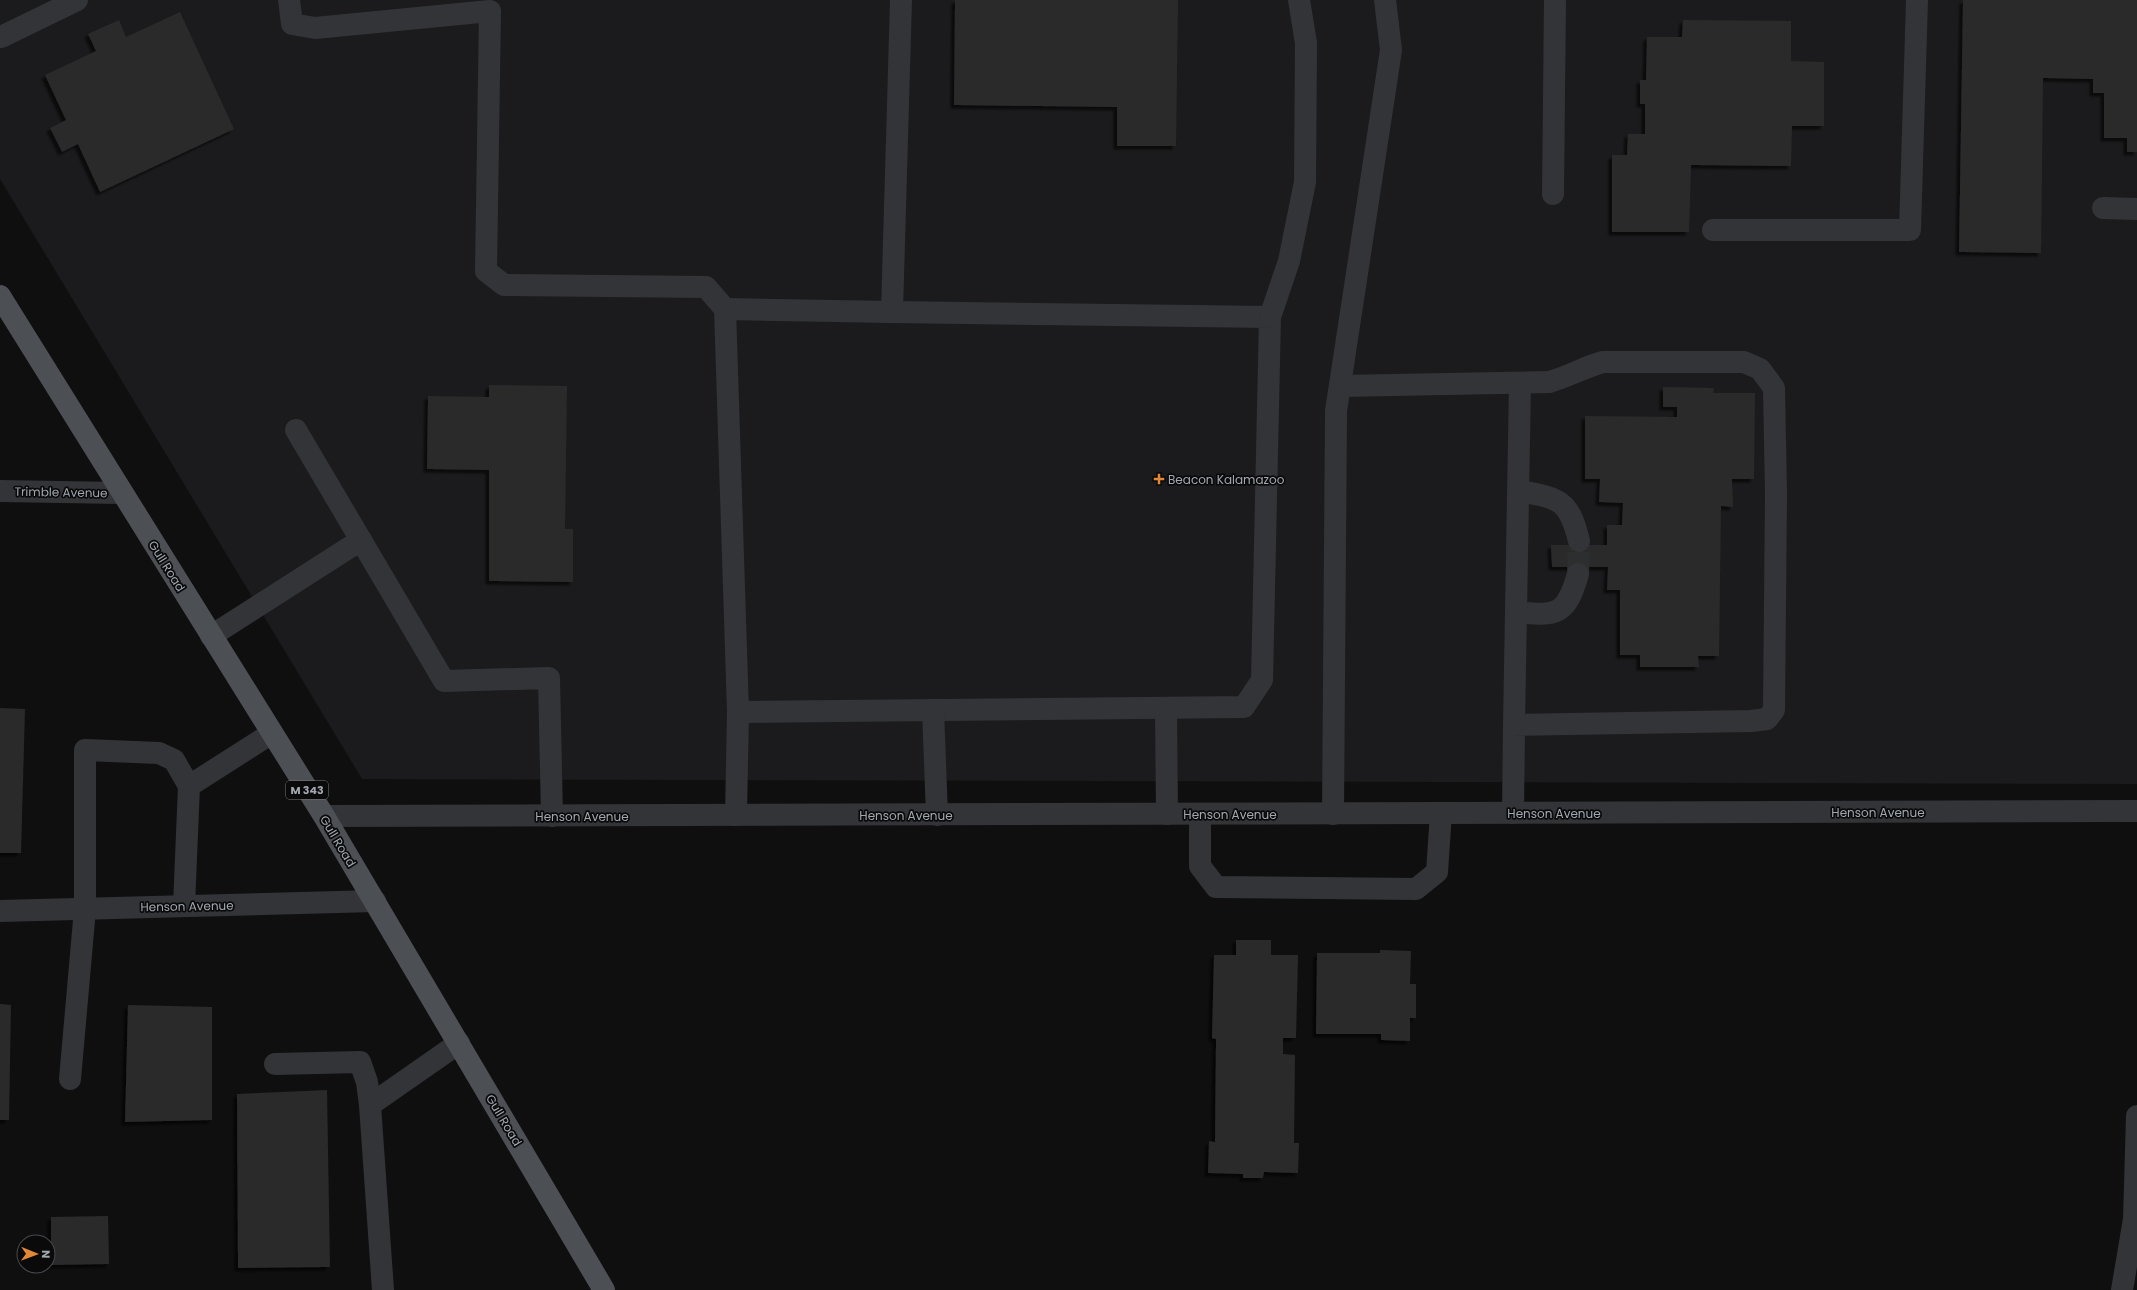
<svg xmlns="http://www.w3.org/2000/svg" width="2137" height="1290" font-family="Poppins,sans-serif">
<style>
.built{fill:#1b1b1d}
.building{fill:#2a2a2c;filter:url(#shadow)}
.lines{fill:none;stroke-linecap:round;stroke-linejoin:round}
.minor-tunnel{stroke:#2c2e30;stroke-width:22;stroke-dasharray:22 11;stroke-linecap:butt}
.minor{stroke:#323437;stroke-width:22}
.major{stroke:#4c4f53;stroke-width:22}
.poi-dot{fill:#e18736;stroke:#0a0a0b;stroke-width:1.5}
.labels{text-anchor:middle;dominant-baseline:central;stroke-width:3.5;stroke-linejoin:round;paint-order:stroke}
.shield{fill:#0a0a0b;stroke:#74797e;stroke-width:1}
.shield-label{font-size:11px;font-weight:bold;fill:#a1a8b0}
.poi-label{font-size:12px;fill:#a1a8b0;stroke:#0a0a0b;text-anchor:start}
.street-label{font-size:12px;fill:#a1a8b0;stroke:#0a0a0b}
</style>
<defs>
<filter id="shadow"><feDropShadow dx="-3.5" dy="3.5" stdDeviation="1" flood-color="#0009"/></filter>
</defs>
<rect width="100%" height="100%" fill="#0f0f10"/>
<path class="built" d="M 0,0 L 2137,0 L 2137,784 L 362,779 L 0,179 Z"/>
<g class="building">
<path d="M 955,0 L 1178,0 L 1176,146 L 1117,146 L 1117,107 L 954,105 Z"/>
<path d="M 1963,0 L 2137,0 L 2137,152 L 2127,152 L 2127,138 L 2104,138 L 2104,93 L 2093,93 L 2093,79 L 2043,78 L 2041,253 L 1959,252 Z"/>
<path d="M 180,12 L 234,129 L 100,192 L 78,144 L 62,152 L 50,128 L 66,120 L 45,75 L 96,51 L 88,34 L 119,20 L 126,37 Z"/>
<path d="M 1683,20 L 1791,21 L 1791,61 L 1824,62 L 1824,126 L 1792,126 L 1791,166 L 1691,165 L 1689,232 L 1612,232 L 1612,155 L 1627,155 L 1628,134 L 1645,134 L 1645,104 L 1640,104 L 1640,80 L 1646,80 L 1647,37 L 1682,37 Z"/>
<path d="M 489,385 L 567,386 L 565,529 L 573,529 L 573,582 L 489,581 L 489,470 L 427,469 L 428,396 L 489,397 Z"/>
<path d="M 1663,387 L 1714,388 L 1713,393 L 1755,393 L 1754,479 L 1732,479 L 1733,507 L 1721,506 L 1719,656 L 1698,656 L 1699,667 L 1640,667 L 1640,655 L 1620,655 L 1620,590 L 1607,590 L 1608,567 L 1552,567 L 1551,545 L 1607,545 L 1607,525 L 1622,525 L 1623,503 L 1599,502 L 1600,479 L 1585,479 L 1585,416 L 1677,417 L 1677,407 L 1663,407 Z"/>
<path d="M 0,708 L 25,709 L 21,853 L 0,853 Z"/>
<path d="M 1236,940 L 1271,940 L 1271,955 L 1298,955 L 1296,1038 L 1283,1038 L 1283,1054 L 1295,1055 L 1294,1143 L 1299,1143 L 1298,1173 L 1264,1172 L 1263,1178 L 1243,1178 L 1243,1174 L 1208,1173 L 1209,1141 L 1215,1142 L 1216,1039 L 1212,1038 L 1214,955 L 1236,955 Z"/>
<path d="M 1380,950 L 1411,951 L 1410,984 L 1416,984 L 1416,1018 L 1410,1018 L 1410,1041 L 1381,1040 L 1381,1034 L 1316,1034 L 1317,953 L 1380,953 Z"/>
<path d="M 0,1004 L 11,1005 L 9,1120 L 0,1120 Z"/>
<path d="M 128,1005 L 212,1007 L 212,1120 L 125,1122 Z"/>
<path d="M 327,1090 L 330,1267 L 238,1268 L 237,1094 Z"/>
<path d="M 108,1216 L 109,1264 L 51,1265 L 51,1217 Z"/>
</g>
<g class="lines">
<path class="minor-tunnel" d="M 1578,574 L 1579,541"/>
<g class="minor">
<path d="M 289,0 L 292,24 L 315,28 L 490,11 L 486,271 L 504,285 L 706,287 L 725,309 L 738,712 L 1244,707 L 1262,680 L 1270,317 L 892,312 L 901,0"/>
<path d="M 1,37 L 77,0"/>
<path d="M 1553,194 L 1555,0"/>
<path d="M 2103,208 L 2137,209"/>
<path d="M 1713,230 L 1910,230 L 1917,0"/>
<path d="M 725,309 L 892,312"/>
<path d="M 1270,317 L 1289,261 L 1305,182 L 1306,43 L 1299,0"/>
<path d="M 1340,386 L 1549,382 C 1568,377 1584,367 1603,362 L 1744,362 L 1760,369 L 1774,388 L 1776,494 L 1774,710 L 1767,719 L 1751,721 L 1514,725 L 1513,813"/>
<path d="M 296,430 L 444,681 L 549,678 L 552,816"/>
<path d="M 0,491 L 121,493"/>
<path d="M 1518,491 C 1559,498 1569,499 1579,541"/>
<path d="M 1516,612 C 1557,616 1566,616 1578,574"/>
<path d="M 211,636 L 361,540"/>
<path d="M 1166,708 L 1167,814"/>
<path d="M 933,710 L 937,815"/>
<path d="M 1514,725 L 1520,383"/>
<path d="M 1200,814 L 1200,866 L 1216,887 L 1416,889 L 1437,872 L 1441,813"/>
<path d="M 1333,814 L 1336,411 L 1391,50 L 1385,0"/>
<path d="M 736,815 L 738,712"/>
<path d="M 324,816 L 2137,811"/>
<path d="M 184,906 L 189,786 L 272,733"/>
<path d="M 0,911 L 375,901"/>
<path d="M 275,1064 L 360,1062 L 367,1082 L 370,1105"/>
<path d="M 70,1079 L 85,909 L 85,750 L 159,753 L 174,760 L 189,786"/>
<path d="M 383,1290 L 370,1105 L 459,1043"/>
<path d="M 2122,1290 L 2134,1219 L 2137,1116"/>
</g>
<path class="major" d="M 0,296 L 324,816 L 604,1290"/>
</g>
<path class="poi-dot" d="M1157 473h4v4h4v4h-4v4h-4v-4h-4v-4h4z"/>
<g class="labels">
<rect class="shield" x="286" y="781" width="42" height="18" rx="3"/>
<g class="shield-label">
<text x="307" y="790">M 343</text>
</g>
<g class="poi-label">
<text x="1168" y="479">Beacon Kalamazoo</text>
</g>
<g class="street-label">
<text transform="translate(61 492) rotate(1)">Trimble Avenue</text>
<text transform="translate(167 566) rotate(58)">Gull Road</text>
<text x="1878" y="812">Henson Avenue</text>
<text x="1554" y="813">Henson Avenue</text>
<text x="1230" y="814">Henson Avenue</text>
<text x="906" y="815">Henson Avenue</text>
<text x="582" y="816">Henson Avenue</text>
<text transform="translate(338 841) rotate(59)">Gull Road</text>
<text transform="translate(187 906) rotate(-1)">Henson Avenue</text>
<text transform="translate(504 1120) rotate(59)">Gull Road</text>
</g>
</g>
<g transform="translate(36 1254) rotate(91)"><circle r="19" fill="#0a0a0b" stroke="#46494d"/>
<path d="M0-3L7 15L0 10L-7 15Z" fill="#e18736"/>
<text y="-6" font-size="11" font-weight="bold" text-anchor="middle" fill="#a1a8b0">N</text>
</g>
</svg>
